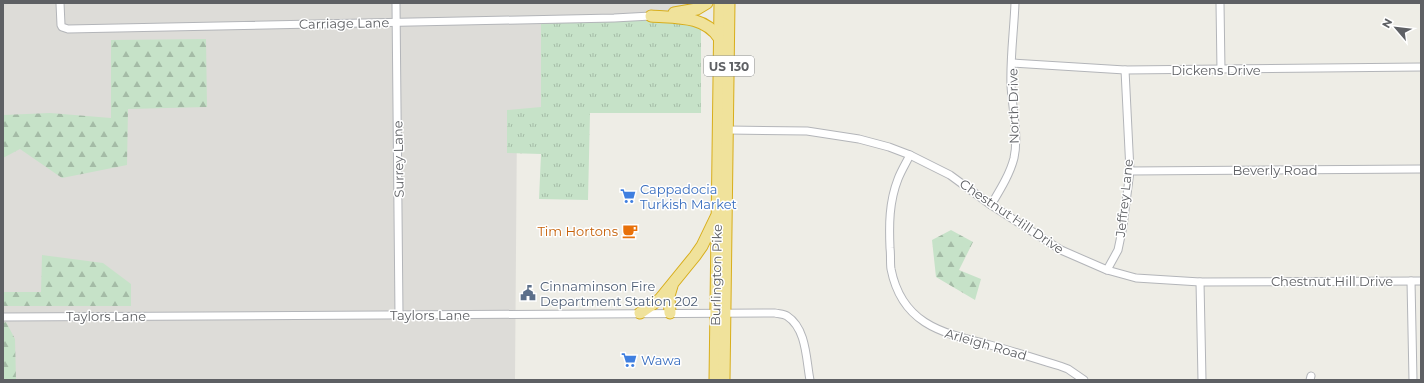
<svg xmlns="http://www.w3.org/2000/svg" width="1424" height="383" font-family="Montserrat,sans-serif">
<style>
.industrial{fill:#dddcd8}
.grass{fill:url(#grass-tufts)}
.forest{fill:url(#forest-firs)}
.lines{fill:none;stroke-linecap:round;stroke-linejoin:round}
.minor-casing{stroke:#b3b5b9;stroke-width:9}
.highway-casing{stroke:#d8ae1c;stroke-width:13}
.minor{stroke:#fff;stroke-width:7}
.highway{stroke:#f0e29b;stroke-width:11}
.labels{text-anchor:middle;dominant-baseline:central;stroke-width:3;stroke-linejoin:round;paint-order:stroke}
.shield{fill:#fff;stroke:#8e9092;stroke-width:1}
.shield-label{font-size:12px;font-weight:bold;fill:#5e6064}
.street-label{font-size:13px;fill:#5e6064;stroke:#fff}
.shop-label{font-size:13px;fill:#366cbe;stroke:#fff;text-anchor:start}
.food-label{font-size:13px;fill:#c56008;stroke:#fff;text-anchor:end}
.service-label{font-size:13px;fill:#4e5e75;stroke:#fff;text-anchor:start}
</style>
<defs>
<pattern id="grass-tufts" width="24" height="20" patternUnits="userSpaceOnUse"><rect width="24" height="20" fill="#c6e2c8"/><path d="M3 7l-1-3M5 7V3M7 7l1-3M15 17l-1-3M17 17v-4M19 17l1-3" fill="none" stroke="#a4bba6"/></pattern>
<pattern id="forest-firs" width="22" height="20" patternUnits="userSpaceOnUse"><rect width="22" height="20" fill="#c6e2c8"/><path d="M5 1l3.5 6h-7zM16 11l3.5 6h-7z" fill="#a4bba6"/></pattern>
</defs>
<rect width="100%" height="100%" fill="#eeede6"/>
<path class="industrial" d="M 3,3 L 706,3 L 542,117 L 517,121 L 515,380 L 3,380 Z"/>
<path class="grass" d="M 701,16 L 701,113 L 590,113 L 588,200 L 539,199 L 541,154 L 507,153 L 507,110 L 541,107 L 541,17 Z"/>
<g class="forest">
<path d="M 206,39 L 207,107 L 128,109 L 127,165 L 62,178 L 20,149 L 3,158 L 3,115 L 50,113 L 111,118 L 111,40 Z"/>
<path d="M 951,230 L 973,242 L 959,270 L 981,279 L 975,300 L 936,277 L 932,240 Z"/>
<path d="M 42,255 L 103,263 L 131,284 L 131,306 L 3,306 L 3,292 L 41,292 Z"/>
<path d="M 6,322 L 15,339 L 16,380 L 3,380 L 3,323 Z"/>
</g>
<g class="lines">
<defs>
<g id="minor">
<path d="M 60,3 L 61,25 L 62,27 L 68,29 L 614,18 L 651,16"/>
<path d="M 396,3 L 399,315"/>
<path d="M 1220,3 L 1221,70"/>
<path d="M 1012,63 L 1125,70 L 1421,67"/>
<path d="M 728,130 L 807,131 L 859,139 L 889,147 L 910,155 L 950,175 L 991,205 L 1061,250 L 1107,270 L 1136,278 L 1200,282 L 1421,281"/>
<path d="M 910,155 C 906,163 901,171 898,179 C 889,202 889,225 890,248 C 891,255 890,263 891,269 C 902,325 943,333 990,345 C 1013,351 1036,359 1060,366 L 1068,369 L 1084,380"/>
<path d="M 1130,171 L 1421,169"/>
<path d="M 991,205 C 1000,190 1010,174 1014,158 C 1019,135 1012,108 1011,85 C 1010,58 1014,30 1015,3"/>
<path d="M 1107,270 L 1118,250 L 1123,226 L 1130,171 L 1125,70"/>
<path d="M 1411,281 L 1413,380"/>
<path d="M 1200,282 L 1202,380"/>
<path d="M 3,317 L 775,313 C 779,314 784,314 787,316 C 807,329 806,360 810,380"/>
<path d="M 1310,380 L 1311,376"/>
</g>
<g id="highway">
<path d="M 674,13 L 697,9 L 707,3"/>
<path d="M 651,16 C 675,18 704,15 719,38"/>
<path d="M 640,313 L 660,299 L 695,256 L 702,246 L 716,217"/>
<path d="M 670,313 L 669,296 L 672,286"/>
<path d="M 715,380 L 720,3"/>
<path d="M 724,380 L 729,3"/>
</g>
</defs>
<use href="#minor" class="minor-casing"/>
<use href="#highway" class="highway-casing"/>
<use href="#minor" class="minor"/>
<use href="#highway" class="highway"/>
</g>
<defs>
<symbol id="supermarket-bare" viewBox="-9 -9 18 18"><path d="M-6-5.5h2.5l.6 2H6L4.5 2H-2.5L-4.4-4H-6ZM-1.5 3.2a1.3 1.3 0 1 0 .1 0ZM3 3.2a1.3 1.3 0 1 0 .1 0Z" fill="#3f7fe0" stroke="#fff" stroke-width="2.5" paint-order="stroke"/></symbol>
<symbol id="cafe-bare" viewBox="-9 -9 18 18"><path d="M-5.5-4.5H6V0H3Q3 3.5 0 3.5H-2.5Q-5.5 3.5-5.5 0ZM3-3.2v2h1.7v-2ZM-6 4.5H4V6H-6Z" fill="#e8710a" stroke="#fff" stroke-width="2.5" paint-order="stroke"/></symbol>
<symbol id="civic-bare" viewBox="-9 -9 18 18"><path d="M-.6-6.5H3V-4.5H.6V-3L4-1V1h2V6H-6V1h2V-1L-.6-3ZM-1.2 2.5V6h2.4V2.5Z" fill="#5c6f8a" stroke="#fff" stroke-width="2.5" paint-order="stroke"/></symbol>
</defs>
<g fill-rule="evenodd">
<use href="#supermarket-bare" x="617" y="185" width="22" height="22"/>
<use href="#cafe-bare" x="619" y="220" width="22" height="22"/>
<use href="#civic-bare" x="517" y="282" width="22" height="22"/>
<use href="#supermarket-bare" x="618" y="349" width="22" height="22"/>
</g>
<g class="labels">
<rect class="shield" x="704" y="56" width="50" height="20" rx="3"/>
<g class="shield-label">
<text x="729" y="66">US 130</text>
</g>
<g class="street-label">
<text transform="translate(344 23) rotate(-1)">Carriage Lane</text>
<text x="1216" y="70">Dickens Drive</text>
<text transform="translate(1013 106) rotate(-91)">North Drive</text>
<text transform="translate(398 159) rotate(-91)">Surrey Lane</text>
<text x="1275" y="170">Beverly Road</text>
<text transform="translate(1124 198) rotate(-84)">Jeffrey Lane</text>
<text transform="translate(1012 216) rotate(34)">Chestnut Hill Drive</text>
<text transform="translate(716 275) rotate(-89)">Burlington Pike</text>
<text x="1332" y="281">Chestnut Hill Drive</text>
<text x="430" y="315">Taylors Lane</text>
<text x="106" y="316">Taylors Lane</text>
<text transform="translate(986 344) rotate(16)">Arleigh Road</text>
</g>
<g class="shop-label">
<text x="640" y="189">Cappadocia<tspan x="640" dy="15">Turkish Market</tspan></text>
<text x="641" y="360">Wawa</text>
</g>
<g class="food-label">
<text x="618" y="231">Tim Hortons</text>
</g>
<g class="service-label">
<text x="540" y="286">Cinnaminson Fire<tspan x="540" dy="15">Department Station 202</tspan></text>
</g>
</g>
<rect width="1424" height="383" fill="none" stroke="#5e6064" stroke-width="8"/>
<g transform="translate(1396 28) rotate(298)" stroke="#ffffff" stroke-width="3" paint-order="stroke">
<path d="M0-3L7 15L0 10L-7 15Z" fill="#5e6064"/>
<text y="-6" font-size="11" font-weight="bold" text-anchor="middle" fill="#5e6064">N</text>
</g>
</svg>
